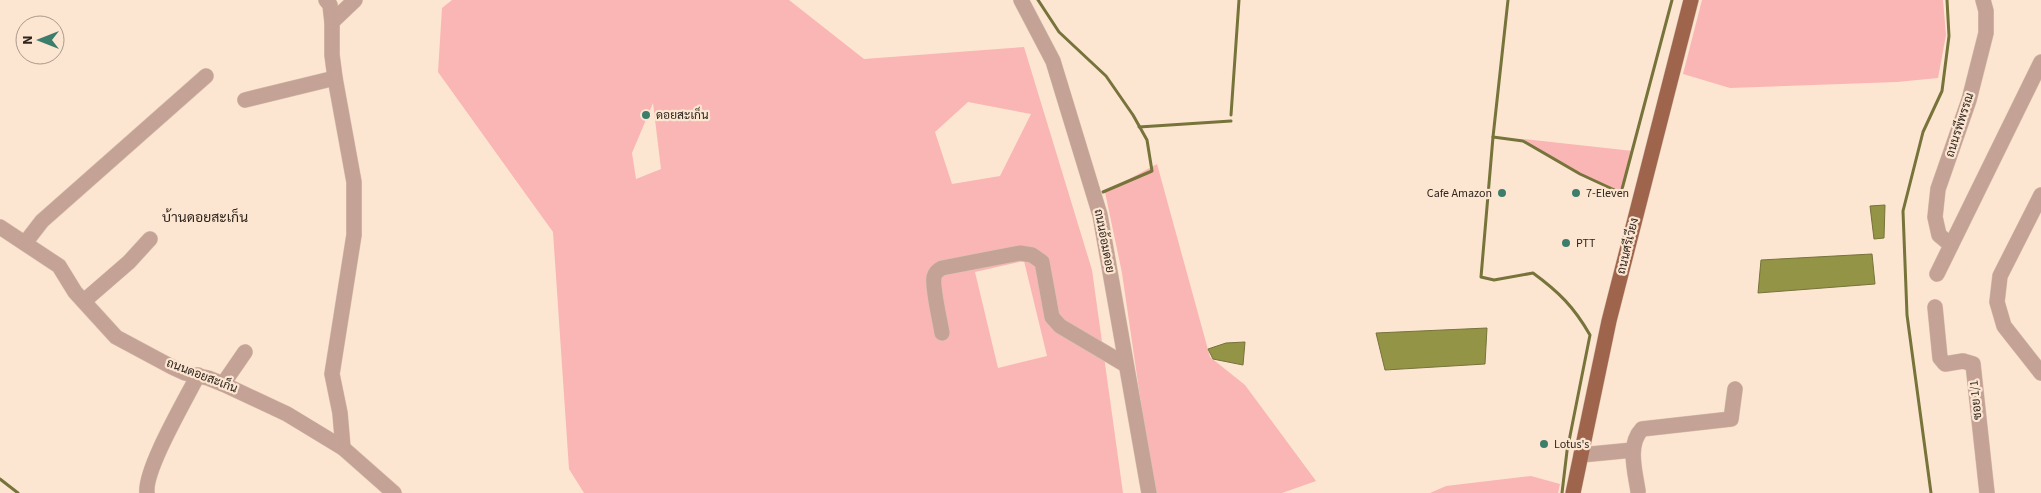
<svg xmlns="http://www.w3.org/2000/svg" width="2041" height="493" font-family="'Source Sans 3',Sarabun,sans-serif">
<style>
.green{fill:#f9b6b4;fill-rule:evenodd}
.water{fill:#949447;stroke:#76733b}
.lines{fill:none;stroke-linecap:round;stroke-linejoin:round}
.stream{stroke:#76733b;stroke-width:3}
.minor-casing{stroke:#d8c3b1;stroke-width:16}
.major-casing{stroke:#d8c3b1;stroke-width:16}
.minor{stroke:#c4a295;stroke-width:15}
.major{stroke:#9f644c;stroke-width:15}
.poi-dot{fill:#3d7d6c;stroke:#fde6d1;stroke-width:2}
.labels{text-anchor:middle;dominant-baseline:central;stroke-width:4.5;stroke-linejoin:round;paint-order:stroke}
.poi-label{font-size:12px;fill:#2f261f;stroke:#fde6d1;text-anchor:start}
.street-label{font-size:12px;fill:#2f261f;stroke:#fde6d1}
.neighbourhood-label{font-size:14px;fill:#2f261f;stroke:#fde6d1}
</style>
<rect width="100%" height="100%" fill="#fde6d1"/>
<g class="green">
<path d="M 452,0 L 789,0 L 864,59 L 1024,47 L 1092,270 L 1123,493 L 584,493 L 569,469 L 553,232 L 438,72 L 442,8 ZM 968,102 L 1031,114 L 1000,176 L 952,184 L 935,132 ZM 653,103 L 661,169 L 636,179 L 632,153 ZM 1024,261 L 1047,356 L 998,368 L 975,272 Z"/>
<path d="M 1702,0 L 1943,0 L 1946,35 L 1938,78 L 1897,82 L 1730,88 L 1683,74 Z"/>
<path d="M 1523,139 L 1633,151 L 1621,193 L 1578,173 Z"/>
<path d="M 1157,164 L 1210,357 L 1245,385 L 1316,481 L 1282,493 L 1154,493 L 1122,273 L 1105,192 Z"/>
<path d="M 1531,476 L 1560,484 L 1558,493 L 1430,493 L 1446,486 Z"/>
</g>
<g class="water">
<path d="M 1885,205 L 1884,238 L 1874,239 L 1870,206 Z"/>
<path d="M 1872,254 L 1875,284 L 1758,293 L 1761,260 Z"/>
<path d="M 1487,328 L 1485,364 L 1385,370 L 1376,333 Z"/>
<path d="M 1245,342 L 1243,365 L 1213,359 L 1208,349 L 1226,343 Z"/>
</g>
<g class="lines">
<g class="stream">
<path d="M 1038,0 L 1059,32 L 1106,76 L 1133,115 L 1147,140 L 1152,171 L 1103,192"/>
<path d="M 1508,0 L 1493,137 L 1523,141 L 1580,174 L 1621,193 L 1672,0"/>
<path d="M 1231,115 L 1239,0"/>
<path d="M 1139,127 L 1231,121"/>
<path d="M 1493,137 L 1481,277 L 1494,280 L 1533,273 C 1559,292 1574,307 1590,335 L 1567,451 L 1562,493"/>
<path d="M 0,479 L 18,493"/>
<path d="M 1931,493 L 1907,315 L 1903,211 L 1923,132 L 1942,91 L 1949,36 L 1947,0"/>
</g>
<defs>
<g id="minor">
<path d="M 326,0 L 330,5 L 332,22 L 332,55 L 335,78 L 354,182 L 354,235 L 332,374 L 340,413 L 343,448"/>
<path d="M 1021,0 L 1053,61 L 1100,215 L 1149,493"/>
<path d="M 332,22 L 355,0"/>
<path d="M 245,100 L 335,78"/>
<path d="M 2041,195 L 2000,276 L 1997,302 L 2004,326 L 2041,373"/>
<path d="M 0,227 L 59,266 L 75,292 L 116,337 L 172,367 L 185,373 L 208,378 L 223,384 L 287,414 L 343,448 L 394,493"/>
<path d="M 25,243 L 42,221 L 206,76"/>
<path d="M 1951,245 L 1939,235 L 1935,217 L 1938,189 L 1969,100 L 1986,33 L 1986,11 L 1983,0"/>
<path d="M 1937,274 L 2041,62"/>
<path d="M 84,301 L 129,262 L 150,239"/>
<path d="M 1935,307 L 1940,358 L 1945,364 L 1963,361 L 1973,364 L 1987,493"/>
<path d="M 942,333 C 940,320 932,288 934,277 C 935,272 938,270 942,268 L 1020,253 L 1032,255 L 1042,262 L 1052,317 L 1060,326 L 1126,365"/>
<path d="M 223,384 L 245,352"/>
<path d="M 1581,455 L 1633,450"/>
<path d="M 1638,491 C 1635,471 1627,445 1642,429 L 1731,419 L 1735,389"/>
<path d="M 147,493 C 144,470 186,399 198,375"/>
</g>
<path id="major" d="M 1573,493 L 1609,321 L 1691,0"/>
</defs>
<use href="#minor" class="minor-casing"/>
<use href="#major" class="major-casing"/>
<use href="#minor" class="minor"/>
<use href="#major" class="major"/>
</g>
<g class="poi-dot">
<circle cx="646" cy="115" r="5"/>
<circle cx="1502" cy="193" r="5"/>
<circle cx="1576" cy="193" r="5"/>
<circle cx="1566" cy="243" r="5"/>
<circle cx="1544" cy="444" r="5"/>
</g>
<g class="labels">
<g class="poi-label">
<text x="656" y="115">ดอยสะเก็น</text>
<text x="1492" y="193" text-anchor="end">Cafe Amazon</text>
<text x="1586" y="193">7-Eleven</text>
<text x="1576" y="243">PTT</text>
<text x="1554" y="444">Lotus's</text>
</g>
<g class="street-label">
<text transform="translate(1960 125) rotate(-72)">ถนนรพีพรรณ</text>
<text transform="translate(1104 241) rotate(79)">ถนนอ้อมดอย</text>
<text transform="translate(1628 246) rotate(-76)">ถนนศรีเวียง</text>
<text transform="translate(202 376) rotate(21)">ถนนดอยสะเก็น</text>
<text transform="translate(1976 400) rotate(-96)">ซอย 1/1</text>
</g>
<g class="neighbourhood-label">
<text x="205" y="218">บ้านดอยสะเก็น</text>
</g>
</g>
<g transform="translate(40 40) rotate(270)"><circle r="24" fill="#fde6d1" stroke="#ab998a"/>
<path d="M0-4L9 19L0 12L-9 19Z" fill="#3d7d6c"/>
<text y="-8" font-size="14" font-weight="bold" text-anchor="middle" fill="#2f261f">N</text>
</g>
</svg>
